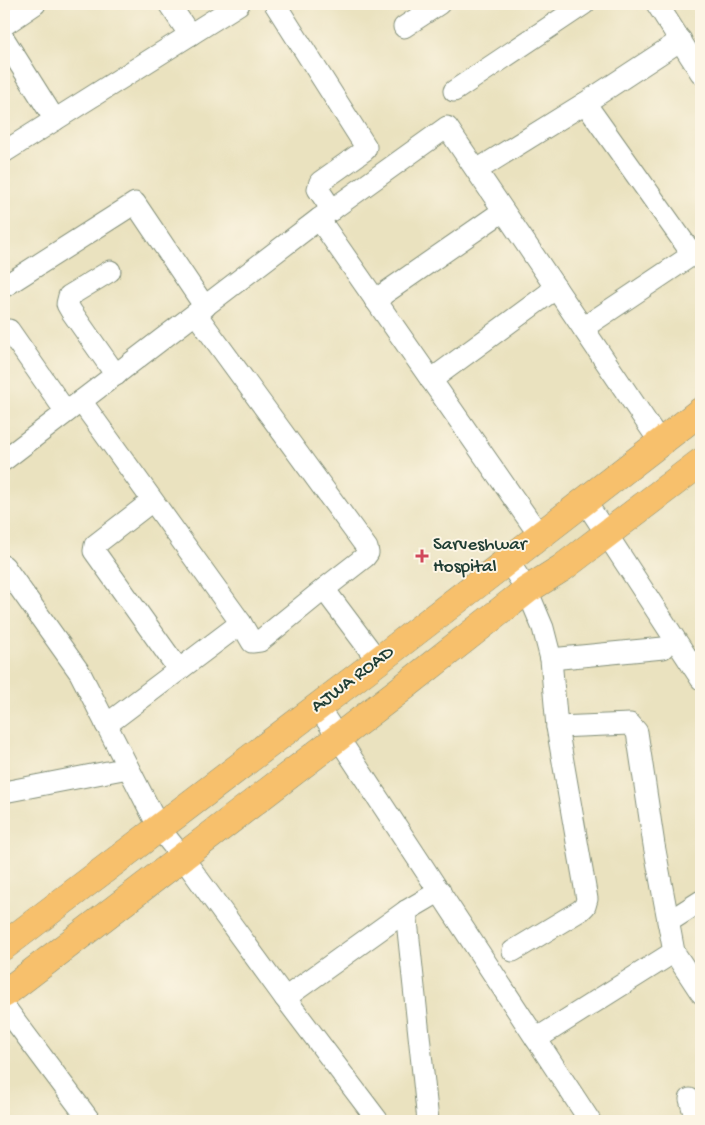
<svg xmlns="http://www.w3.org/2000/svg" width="705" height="1125" font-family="'Gochi Hand',sans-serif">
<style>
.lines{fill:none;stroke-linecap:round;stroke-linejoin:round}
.minor-casing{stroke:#84907a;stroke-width:23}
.major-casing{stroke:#84907a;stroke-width:29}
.minor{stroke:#fff;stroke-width:21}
.major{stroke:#f7c06c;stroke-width:28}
.poi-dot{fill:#d1495b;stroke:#fcf5e5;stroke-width:2}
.labels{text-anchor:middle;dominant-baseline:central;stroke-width:4;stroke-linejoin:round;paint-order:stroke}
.poi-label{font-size:19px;fill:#1f3d34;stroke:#fcf5e5;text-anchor:start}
.street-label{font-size:19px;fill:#1f3d34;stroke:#fcf5e5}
</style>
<rect width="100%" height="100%" fill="#fcf5e5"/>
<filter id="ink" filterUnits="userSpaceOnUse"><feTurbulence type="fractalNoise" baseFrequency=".02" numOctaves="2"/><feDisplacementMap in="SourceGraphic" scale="10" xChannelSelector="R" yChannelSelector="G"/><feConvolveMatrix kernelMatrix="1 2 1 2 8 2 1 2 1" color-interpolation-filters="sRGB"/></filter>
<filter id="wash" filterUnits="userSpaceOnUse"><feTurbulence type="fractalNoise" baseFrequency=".0096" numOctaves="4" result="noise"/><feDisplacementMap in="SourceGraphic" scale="20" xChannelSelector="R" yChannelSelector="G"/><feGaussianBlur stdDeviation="1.12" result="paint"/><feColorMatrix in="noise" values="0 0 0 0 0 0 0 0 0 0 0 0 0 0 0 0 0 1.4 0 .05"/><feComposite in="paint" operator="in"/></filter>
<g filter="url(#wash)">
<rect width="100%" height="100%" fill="#eae2bf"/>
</g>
<g filter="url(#ink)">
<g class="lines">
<defs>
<g id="minor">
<path d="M 169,4 L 190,35"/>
<path d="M 275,4 L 366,147 L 365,150 L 320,182 L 318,189 L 332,210"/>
<path d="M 657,4 L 701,73"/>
<path d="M 4,25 L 35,4"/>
<path d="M 404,27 L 439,4"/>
<path d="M 4,39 L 55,120"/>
<path d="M 454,91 L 584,4"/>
<path d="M 585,103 L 693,255"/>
<path d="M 4,152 L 239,4"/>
<path d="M 477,170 L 585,103 L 681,40"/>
<path d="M 319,219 L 540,536"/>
<path d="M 110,271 L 69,296 L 67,304 L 71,311 L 116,375"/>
<path d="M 4,284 L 5,286 L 135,203 L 205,307"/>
<path d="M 375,300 L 503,211"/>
<path d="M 583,328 L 701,249"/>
<path d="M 9,330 L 66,412"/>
<path d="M 431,380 L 556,288"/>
<path d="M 81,401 L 241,623 L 252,642 L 260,641 L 324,589 L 365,557 L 368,553 L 367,548 L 196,314"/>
<path d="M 4,460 L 319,219 L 447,127 L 660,442"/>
<path d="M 152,501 L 95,545 L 94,551 L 179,670"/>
<path d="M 585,501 L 701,679"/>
<path d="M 508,561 L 527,590 L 543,628 L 551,659 L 557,727 L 587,899 L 585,906 L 581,910 L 513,951"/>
<path d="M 4,566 L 80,673 L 159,828 L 183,858 L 285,998 L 406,911 L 440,891"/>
<path d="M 324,589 L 378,661"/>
<path d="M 551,659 L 663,648"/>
<path d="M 318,707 L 590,1121"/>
<path d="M 106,725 L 241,623"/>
<path d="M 557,727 L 630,724 L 637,732 L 654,845 L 674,952 L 701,993"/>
<path d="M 4,792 L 128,768"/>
<path d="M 406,911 L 428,1121"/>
<path d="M 668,922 L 701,901"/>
<path d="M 285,998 L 378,1121"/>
<path d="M 4,1006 L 90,1121"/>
<path d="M 536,1039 L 674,952"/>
<path d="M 690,1099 L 696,1121"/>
</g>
<g id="major">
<path d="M 4,946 L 378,661 L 701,411"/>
<path d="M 4,994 L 400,690 L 527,590 L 562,568 L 701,462"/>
</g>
</defs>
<use href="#minor" class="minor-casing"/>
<use href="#major" class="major-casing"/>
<use href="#minor" class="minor"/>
<use href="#major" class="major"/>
</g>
</g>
<path class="poi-dot" d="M419.5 548.5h5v5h5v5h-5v5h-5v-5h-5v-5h5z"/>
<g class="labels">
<g class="poi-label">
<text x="433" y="545">Sarveshwar<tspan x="433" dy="22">Hospital</tspan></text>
</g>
<g class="street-label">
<text transform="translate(353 680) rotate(-37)">AJWA ROAD</text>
</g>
</g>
<rect width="705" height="1125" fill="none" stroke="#fcf5e5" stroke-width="20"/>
</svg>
